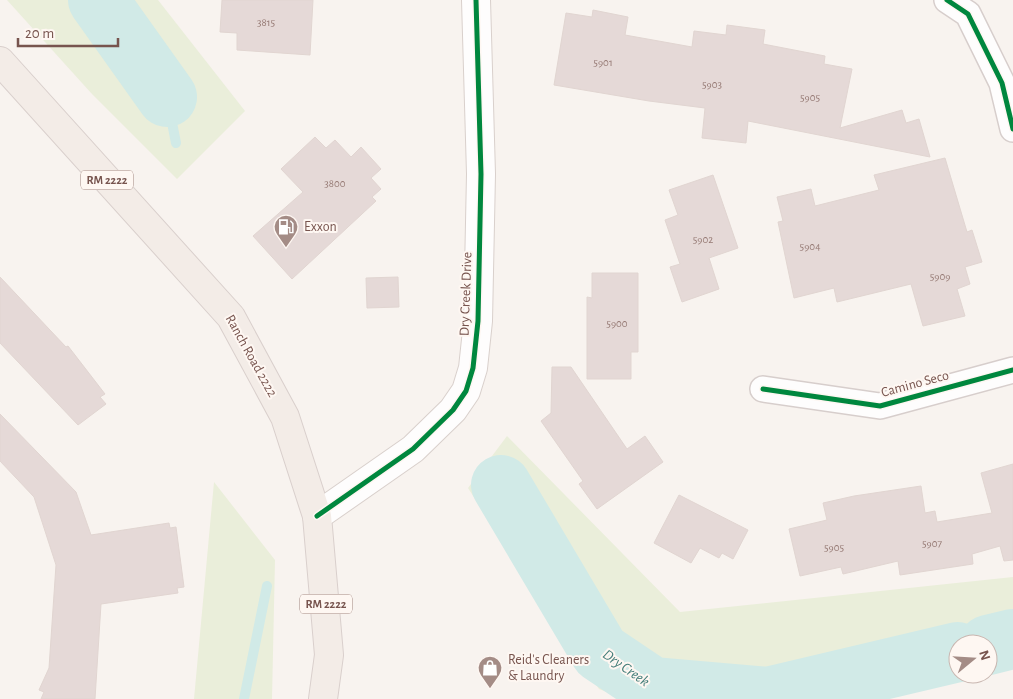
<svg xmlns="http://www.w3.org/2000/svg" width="1013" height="699" font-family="'Alegreya Sans',sans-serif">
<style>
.green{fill:#eaeeda}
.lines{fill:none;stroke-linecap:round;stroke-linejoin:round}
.stream{stroke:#d1eae7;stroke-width:10}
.river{stroke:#d1eae7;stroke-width:60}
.building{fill:#e5d9d7;stroke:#e1d5d1}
.street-casing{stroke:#d7cecc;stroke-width:28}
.secondary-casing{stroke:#d9d0cc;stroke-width:30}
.primary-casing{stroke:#d9cfcc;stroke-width:30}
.street{stroke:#fefdfd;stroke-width:25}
.secondary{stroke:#fefdfd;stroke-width:28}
.primary{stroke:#f3ece7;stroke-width:28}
.cycleway-casing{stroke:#fef7f2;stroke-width:8}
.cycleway{stroke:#00873e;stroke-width:5}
.labels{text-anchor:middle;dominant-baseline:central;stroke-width:4;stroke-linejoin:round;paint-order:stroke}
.number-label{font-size:11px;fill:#947872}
.shield{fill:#fef7f2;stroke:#a0857f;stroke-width:1}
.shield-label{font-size:12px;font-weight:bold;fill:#77544e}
.poi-label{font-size:14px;fill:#77544e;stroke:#fef7f2;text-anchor:start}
.street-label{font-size:14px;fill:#77544e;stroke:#fef7f2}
.water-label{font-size:15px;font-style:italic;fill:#427c78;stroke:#fef7f2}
</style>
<rect width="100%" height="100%" fill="#f8f3ef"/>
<g class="green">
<path d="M 7,0 L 158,0 L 245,111 L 177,179 L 92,94 Z"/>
<path d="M 507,436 L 680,612 L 1013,577 L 1013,664 L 988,668 L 988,644 L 958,644 L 958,673 L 821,699 L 625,699 L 599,689 L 468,488 Z"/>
<path d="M 214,482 L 275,560 L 272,699 L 194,699 Z"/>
</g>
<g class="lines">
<g class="stream">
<path d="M 167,97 L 176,143"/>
<path d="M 244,699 L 267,586"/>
</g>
<g class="river">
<path d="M 98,0 L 167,97"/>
<path d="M 501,485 L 600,652 L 652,687 L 768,697 L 958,652"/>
<path d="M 988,645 L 1013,639"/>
</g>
</g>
<g class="building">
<path d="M 222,0 L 313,0 L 310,55 L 237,50 L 237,33 L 220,32 Z"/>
<path d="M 593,10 L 628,17 L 625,35 L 692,47 L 694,31 L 726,35 L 727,25 L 765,30 L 763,44 L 825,56 L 824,64 L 852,69 L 840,128 L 902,110 L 906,123 L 919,119 L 930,157 L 748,121 L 746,143 L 702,138 L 705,108 L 649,101 L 554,85 L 566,13 L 592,17 Z"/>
<path d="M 315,137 L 326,148 L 335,140 L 351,157 L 361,147 L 381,169 L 371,178 L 381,189 L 372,197 L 376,201 L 292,279 L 253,236 L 303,192 L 281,169 Z"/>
<path d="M 945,158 L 967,232 L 972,230 L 982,262 L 965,267 L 970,284 L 957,289 L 965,316 L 923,326 L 911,284 L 837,302 L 834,288 L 794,298 L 778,222 L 783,221 L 777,197 L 811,189 L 815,206 L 879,190 L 874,175 Z"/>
<path d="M 713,175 L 738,248 L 709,258 L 719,289 L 682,302 L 670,267 L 680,264 L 665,220 L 678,215 L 669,190 Z"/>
<path d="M 592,273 L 638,273 L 638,352 L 631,352 L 631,379 L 587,379 L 587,297 L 592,298 Z"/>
<path d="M 0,277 L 66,347 L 68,346 L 105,394 L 100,397 L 106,404 L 78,425 L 0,343 Z"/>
<path d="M 398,277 L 399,307 L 367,308 L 366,278 Z"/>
<path d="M 552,367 L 571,367 L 627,449 L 645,436 L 663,462 L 597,509 L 579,484 L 583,481 L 541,421 L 551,413 Z"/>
<path d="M 0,414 L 76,492 L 91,535 L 169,523 L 170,528 L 176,527 L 184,587 L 177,588 L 178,593 L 101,604 L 95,699 L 41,699 L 44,692 L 39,690 L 49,668 L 56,565 L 34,497 L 0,461 Z"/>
<path d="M 1013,464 L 1013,560 L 1004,561 L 1000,546 L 972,554 L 973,564 L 900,575 L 898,561 L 843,574 L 841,567 L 800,576 L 789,529 L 827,520 L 823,503 L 854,496 L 921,486 L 925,513 L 935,511 L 937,522 L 992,513 L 981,473 Z"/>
<path d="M 679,495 L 748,530 L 733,559 L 722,553 L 719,558 L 700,548 L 691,563 L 654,543 Z"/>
</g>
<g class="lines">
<defs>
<g id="street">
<path d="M 947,0 L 968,14 L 1002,83 L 1013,129"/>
<path d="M 763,389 L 880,406 L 1013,370"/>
</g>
<path id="secondary" d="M 317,516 L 413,449 L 453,410 L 466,391 L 473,368 L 478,321 L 481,174 L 476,0"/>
<path id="primary" d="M 0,61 L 231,317 L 285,417 L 317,516 L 329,655 L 323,699"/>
</defs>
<use href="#street" class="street-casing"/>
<use href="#secondary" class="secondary-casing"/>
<use href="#primary" class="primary-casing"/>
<use href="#street" class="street"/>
<use href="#secondary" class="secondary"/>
<use href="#primary" class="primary"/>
<defs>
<g id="cycleway">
<path d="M 947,0 L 968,14 L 1002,83 L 1013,129"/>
<path d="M 763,389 L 880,406 L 1013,370"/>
<path d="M 317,516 L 413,449 L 453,410 L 466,391 L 473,368 L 478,321 L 481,174 L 476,0"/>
</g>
</defs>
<use href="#cycleway" class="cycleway-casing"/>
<use href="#cycleway" class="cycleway"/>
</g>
<defs>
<symbol id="fuel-pin" viewBox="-11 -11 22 30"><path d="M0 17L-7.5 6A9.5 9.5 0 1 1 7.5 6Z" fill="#a48c86" stroke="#fef7f2"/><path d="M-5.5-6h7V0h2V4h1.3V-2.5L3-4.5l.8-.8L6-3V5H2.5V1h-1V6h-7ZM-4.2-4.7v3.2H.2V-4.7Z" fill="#fff"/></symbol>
<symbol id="shop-pin" viewBox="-11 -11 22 30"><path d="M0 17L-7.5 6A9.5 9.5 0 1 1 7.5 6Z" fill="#a48c86" stroke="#fef7f2"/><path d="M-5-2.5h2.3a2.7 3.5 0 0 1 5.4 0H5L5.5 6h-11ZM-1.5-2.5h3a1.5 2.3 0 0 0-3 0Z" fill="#fff"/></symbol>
</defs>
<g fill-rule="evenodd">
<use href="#fuel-pin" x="272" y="213" width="28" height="38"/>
<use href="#shop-pin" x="476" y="654" width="28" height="38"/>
</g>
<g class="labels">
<g class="number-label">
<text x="266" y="22">3815</text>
<text x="603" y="62">5901</text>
<text x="712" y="84">5903</text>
<text x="810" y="97">5905</text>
<text x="335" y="183">3800</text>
<text x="703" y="239">5902</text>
<text x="810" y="246">5904</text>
<text x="940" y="276">5909</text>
<text x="617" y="323">5900</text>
<text x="932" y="543">5907</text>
<text x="834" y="547">5905</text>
</g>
<g class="shield">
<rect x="81" y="170.5" width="52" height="19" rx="4"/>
<rect x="300" y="594.5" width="52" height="19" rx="4"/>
</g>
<g class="shield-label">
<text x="107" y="180">RM 2222</text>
<text x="326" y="604">RM 2222</text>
</g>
<g class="poi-label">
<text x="304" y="227">Exxon</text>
<text x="508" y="660">Reid's Cleaners<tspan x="508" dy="16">&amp; Laundry</tspan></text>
</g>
<g class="street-label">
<text transform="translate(466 294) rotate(-88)">Dry Creek Drive</text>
<text transform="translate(251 356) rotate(61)">Ranch Road 2222</text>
<text transform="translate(915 384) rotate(-15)">Camino Seco</text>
</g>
<g class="water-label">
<text transform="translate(626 668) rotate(35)">Dry Creek</text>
</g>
</g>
<g transform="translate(973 659) rotate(72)"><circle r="24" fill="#fef7f2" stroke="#c8b6b0"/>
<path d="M0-4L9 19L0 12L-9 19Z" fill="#a48c86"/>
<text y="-8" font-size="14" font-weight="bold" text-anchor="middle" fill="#77544e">N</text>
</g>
<path d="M18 38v8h100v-8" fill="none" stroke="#77544e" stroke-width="2.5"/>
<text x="25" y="38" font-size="15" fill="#77544e" stroke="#fef7f2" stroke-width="4" paint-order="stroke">20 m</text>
</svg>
